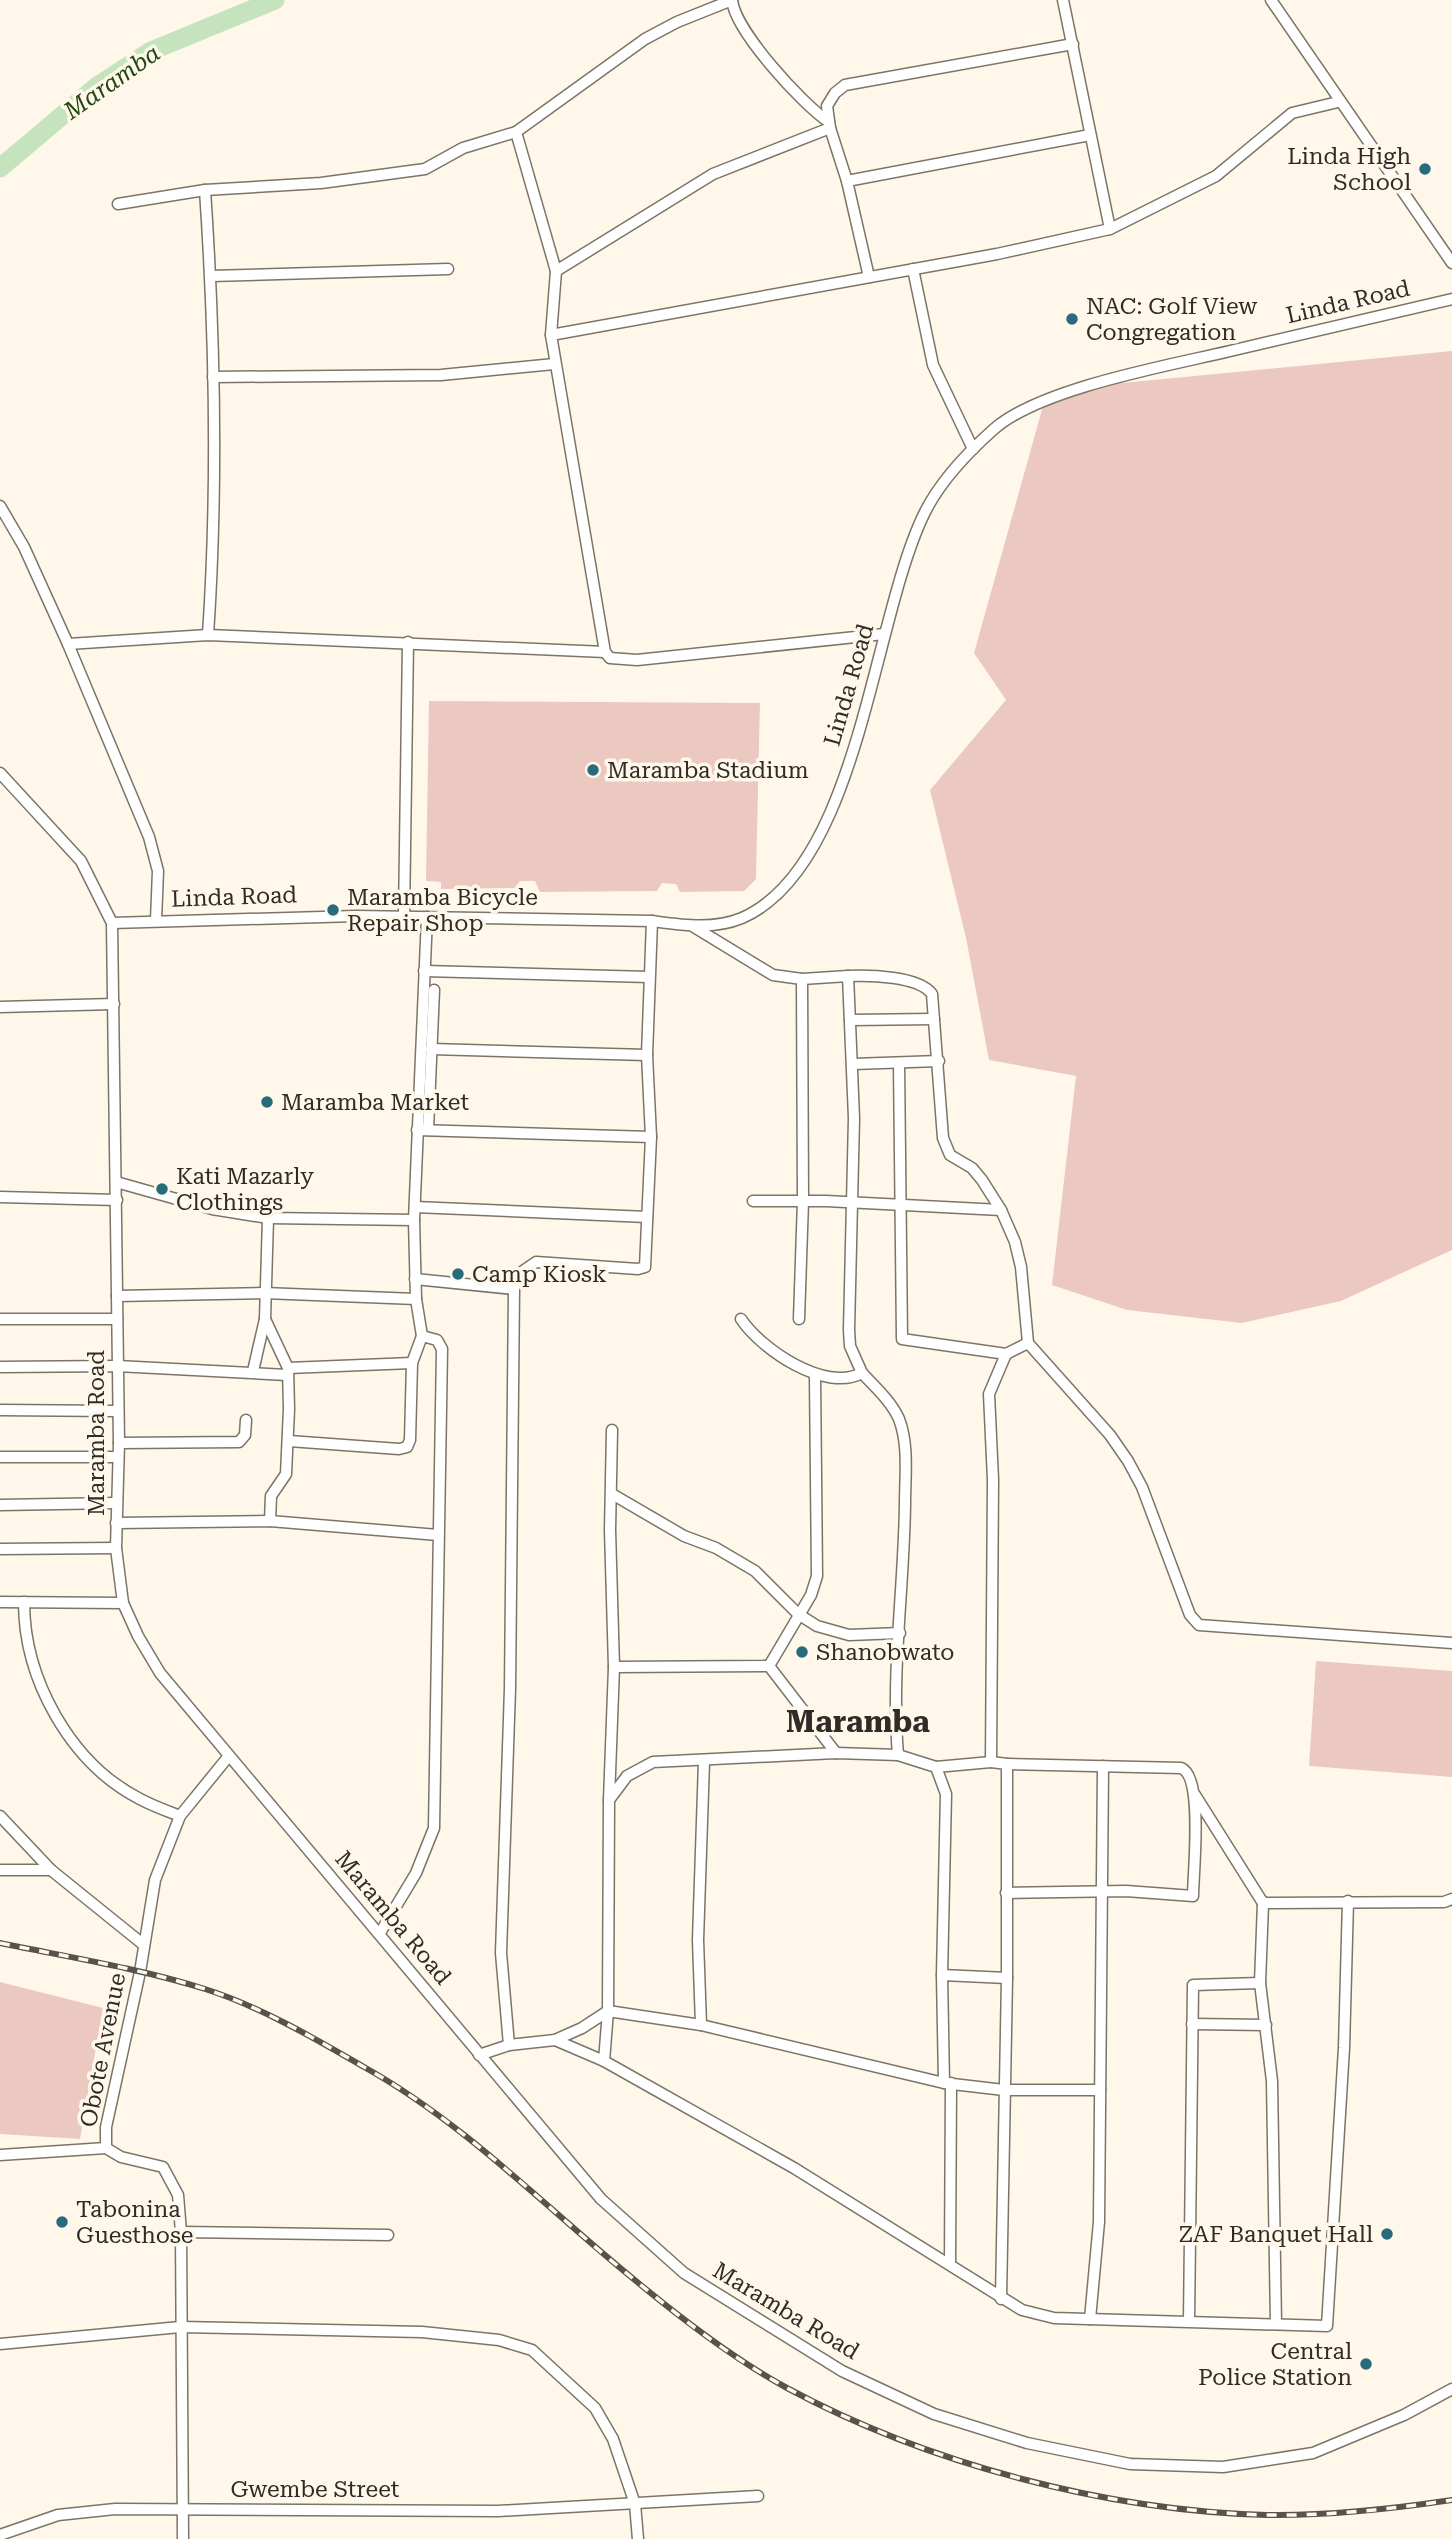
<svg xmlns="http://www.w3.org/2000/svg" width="1452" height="2539" font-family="'Roboto Serif',serif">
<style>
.green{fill:#ebc9c1}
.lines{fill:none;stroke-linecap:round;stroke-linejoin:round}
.river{stroke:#c5e3bc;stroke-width:19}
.minor-casing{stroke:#7b7568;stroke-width:13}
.minor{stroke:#fff;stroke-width:10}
.rail-casing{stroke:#56524c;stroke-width:6}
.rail{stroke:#fff8ea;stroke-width:3.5;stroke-dasharray:10;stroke-linecap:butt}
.poi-dot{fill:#276b7c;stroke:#fff8ea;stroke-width:2.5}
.labels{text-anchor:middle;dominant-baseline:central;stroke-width:7;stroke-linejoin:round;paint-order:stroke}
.poi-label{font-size:23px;fill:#2f2c27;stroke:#fff8ea;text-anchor:start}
.street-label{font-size:23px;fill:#2f2c27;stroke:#fff8ea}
.water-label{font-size:24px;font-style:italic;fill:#214812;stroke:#fff8ea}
.district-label{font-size:30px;font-weight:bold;fill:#2f2c27;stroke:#fff8ea}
</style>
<rect width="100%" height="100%" fill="#fff8ea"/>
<g class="green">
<path d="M 1452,351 L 1452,1250 L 1341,1301 L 1242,1323 L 1127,1310 L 1052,1285 L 1076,1076 L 989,1060 L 966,938 L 930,790 L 1006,700 L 974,653 L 1043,406 L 1091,386 Z"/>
<path d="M 429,701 L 760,703 L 756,879 L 744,891 L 680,892 L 676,884 L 662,883 L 657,891 L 540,892 L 535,881 L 520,881 L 515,888 L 441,889 L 441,882 L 426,881 Z"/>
<path d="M 1316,1661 L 1452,1671 L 1452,1777 L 1309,1766 Z"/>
<path d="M 0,1982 L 103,2008 L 80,2139 L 0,2134 Z"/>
</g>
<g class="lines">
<path class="river" d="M 0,168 L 96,87 L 151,51 L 275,0"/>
<defs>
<g id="minor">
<path d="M 732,0 C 735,31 803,105 829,122"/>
<path d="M 1271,0 L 1452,263"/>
<path d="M 516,132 L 556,271 L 551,335"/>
<path d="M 847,181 L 1090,135"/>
<path d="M 205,190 C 215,337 218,487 208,635"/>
<path d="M 118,204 L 205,190 L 321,183 L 425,169 L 463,148 L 516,132 L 645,39 L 677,22 L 732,0"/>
<path d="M 1110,229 L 1216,176 L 1292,113 L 1338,102"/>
<path d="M 913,269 L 933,365 L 973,449"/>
<path d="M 556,271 L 713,174 L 830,128"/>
<path d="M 211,276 L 448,269"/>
<path d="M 869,277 L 847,181 L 830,128 L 827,106 L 835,93 L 845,85 L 1073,44"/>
<path d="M 213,377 L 441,375 L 554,364"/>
<path d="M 0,506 L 24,547 L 68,644 L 149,837 L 158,871 L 156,920"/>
<path d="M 884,634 L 637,660 L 610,658 L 605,652 L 551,335 L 997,254 L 1110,229 L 1063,0"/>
<path d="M 68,644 L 208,635 L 605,652"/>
<path d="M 0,773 L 81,861 L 112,923 L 119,1443 L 116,1548 L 123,1603 L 138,1636 L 160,1673 L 601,2199 L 684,2273 L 842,2371 L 934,2414 L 1027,2443 L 1130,2464 L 1223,2467 L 1313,2453 L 1404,2415 L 1452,2389"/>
<path d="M 404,916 L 408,642"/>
<path d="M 112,923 L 356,916 L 652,921 C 682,925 713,930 742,918 C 860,866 872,618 925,512 C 941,480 967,453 994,429 C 1041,388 1167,366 1230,351 C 1304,334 1378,317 1452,299"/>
<path d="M 694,927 L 773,975 L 802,979 L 848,976 L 854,1118 L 849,1330 L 850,1346 L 862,1373 C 825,1393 761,1349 741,1319"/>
<path d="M 424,971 L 649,977"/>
<path d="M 848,976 C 869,975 919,976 932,994 L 943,1138 L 950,1155 L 972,1168 L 982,1180 L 1001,1210 L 1015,1242 L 1021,1267 L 1028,1343 L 1110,1435 L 1128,1461 L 1142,1487 L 1190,1615 L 1199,1625 L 1452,1643"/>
<path d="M 0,1007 L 114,1004"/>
<path d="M 850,1020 L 934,1019"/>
<path d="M 431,1049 L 647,1055"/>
<path d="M 899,1063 L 902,1339 L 1006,1354 L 1028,1343"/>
<path d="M 853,1064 L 939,1061"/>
<path d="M 417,1130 L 651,1137"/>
<path d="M 428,1130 L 434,990"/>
<path d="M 116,1182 L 212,1209 L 268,1218 L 414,1220"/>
<path d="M 0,1197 L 117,1200"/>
<path d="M 753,1201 L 826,1201 L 1001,1210"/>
<path d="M 415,1207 L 647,1217"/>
<path d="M 415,1279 L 514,1289"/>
<path d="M 117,1296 L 264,1293 L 416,1299"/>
<path d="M 0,1319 L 117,1319"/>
<path d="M 265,1319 L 288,1368 L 289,1409 L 286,1474 L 271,1496 L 270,1521"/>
<path d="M 799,1319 L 803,1201 L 802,979"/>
<path d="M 422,1336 L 416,1299 L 414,1220 L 427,917"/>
<path d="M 0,1367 L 117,1366 L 287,1375"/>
<path d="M 288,1368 L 412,1363"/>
<path d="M 253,1371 L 265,1319 L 268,1218"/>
<path d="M 862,1373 C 875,1387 891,1401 899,1419 C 909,1445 905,1476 905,1504 C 904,1587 891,1672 898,1755"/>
<path d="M 0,1410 L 117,1411"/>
<path d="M 289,1441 L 399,1449 L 407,1447 L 410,1440 L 412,1363 L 422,1336 L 437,1340 L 442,1349 L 434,1828 L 416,1873 L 380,1933"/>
<path d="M 119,1443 L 239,1442 L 245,1435 L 246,1420"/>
<path d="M 0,1457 L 118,1457"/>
<path d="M 612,1494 L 684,1536 L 716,1548 L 755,1571 L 798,1614 L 817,1626 L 849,1635 L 900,1633"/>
<path d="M 0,1505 L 116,1503"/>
<path d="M 116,1523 L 270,1521 L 438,1535"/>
<path d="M 0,1549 L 116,1548"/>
<path d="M 0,1602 L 123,1603"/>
<path d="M 24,1602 C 24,1679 70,1763 140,1799 C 153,1806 167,1811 180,1816"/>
<path d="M 769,1666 L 836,1753"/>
<path d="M 614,1667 L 769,1666 L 811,1595 L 817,1576 L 815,1377"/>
<path d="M 936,1767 L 991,1762"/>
<path d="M 1195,1795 L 1263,1903"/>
<path d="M 609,1800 L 614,1667 L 610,1530 L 612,1430"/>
<path d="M 0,1816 L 51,1870 L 144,1945"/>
<path d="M 0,1870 L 51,1870"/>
<path d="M 1006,1893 L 1126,1891 L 1193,1896 C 1193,1873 1204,1776 1181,1768 L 1007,1764"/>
<path d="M 942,1975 L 1007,1978"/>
<path d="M 1192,2024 L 1266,2025"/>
<path d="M 701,2025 L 698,1940 L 704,1762"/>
<path d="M 555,2040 L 604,2061 L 794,2168 L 1022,2310 L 1054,2318 L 1327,2326 L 1344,2048 L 1348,1901"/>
<path d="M 509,2045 L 501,1953 L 510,1689 L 514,1289 L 520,1273 L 536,1262 L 638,1269 L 645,1267 L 651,1137 L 647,1055 L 652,921"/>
<path d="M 479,2055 L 509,2045 L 555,2040 L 582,2028 L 608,2011 L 701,2025 L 944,2083 L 1004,2090 L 1100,2090"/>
<path d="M 604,2061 L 608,2011 L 609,1800 L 627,1776 L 653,1762 L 836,1753 L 898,1755 L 936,1767 L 946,1794 L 942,1975 L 944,2083"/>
<path d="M 0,2155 L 106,2148"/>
<path d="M 181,2232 L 388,2235"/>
<path d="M 950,2263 L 951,2083"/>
<path d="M 1001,2299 L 1007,1978 L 1007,1764 L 991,1762 L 993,1480 L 989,1394 L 1006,1354"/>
<path d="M 1090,2319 L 1099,2222 L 1103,1766"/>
<path d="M 1189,2321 L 1193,1985 L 1260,1983"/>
<path d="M 1276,2324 L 1272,2081 L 1260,1983 L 1263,1903 L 1444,1902 L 1452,1899"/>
<path d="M 0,2344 L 180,2327 L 422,2332 L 499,2340 L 532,2350 L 595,2408 L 613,2439 L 635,2504 L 638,2539"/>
<path d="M 0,2535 L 58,2515 L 115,2509 L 498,2511 L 758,2496"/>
<path d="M 183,2539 L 181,2232 L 178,2195 L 163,2167 L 121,2157 L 106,2148 L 106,2127 L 140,1972 L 155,1880 L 180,1816 L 228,1757"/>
</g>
</defs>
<use href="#minor" class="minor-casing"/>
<use href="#minor" class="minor"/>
<defs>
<path id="rail" d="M 0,1943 C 68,1957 138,1968 205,1989 C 259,2006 314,2038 364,2067 C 466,2124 546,2208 636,2281 C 683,2320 734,2359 787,2388 C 928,2464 1108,2511 1267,2515 C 1329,2516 1391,2509 1452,2500"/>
</defs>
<use href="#rail" class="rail-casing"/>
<use href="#rail" class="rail"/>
</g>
<g class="poi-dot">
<circle cx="1425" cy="169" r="7"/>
<circle cx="1072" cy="319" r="7"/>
<circle cx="593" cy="770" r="7"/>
<circle cx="333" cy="910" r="7"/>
<circle cx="267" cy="1102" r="7"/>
<circle cx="162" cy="1189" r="7"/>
<circle cx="458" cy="1274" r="7"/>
<circle cx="802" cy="1652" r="7"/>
<circle cx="62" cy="2222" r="7"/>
<circle cx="1387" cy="2234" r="7"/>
<circle cx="1366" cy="2364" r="7"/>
</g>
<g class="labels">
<g class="poi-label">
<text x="1411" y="156" text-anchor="end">Linda High<tspan x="1411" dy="26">School</tspan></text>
<text x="1086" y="306">NAC: Golf View<tspan x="1086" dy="26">Congregation</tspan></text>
<text x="607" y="770">Maramba Stadium</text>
<text x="347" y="897">Maramba Bicycle<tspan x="347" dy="26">Repair Shop</tspan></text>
<text x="281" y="1102">Maramba Market</text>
<text x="176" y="1176">Kati Mazarly<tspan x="176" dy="26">Clothings</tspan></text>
<text x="472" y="1274">Camp Kiosk</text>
<text x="816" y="1652">Shanobwato</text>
<text x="76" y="2209">Tabonina<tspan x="76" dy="26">Guesthose</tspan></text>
<text x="1373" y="2234" text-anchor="end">ZAF Banquet Hall</text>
<text x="1352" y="2351" text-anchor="end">Central<tspan x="1352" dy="26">Police Station</tspan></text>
</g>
<g class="street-label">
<text transform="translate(1348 302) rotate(-13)">Linda Road</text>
<text transform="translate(849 685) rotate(-74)">Linda Road</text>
<text transform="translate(234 897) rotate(-2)">Linda Road</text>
<text transform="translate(96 1433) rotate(-90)">Maramba Road</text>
<text transform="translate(393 1918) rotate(50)">Maramba Road</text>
<text transform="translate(103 2050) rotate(-79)">Obote Avenue</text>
<text transform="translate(786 2311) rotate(31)">Maramba Road</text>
<text x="315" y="2489">Gwembe Street</text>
</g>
<g class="water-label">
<text transform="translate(112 82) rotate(-35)">Maramba</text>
</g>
<g class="district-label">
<text x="858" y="1721">Maramba</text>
</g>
</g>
</svg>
